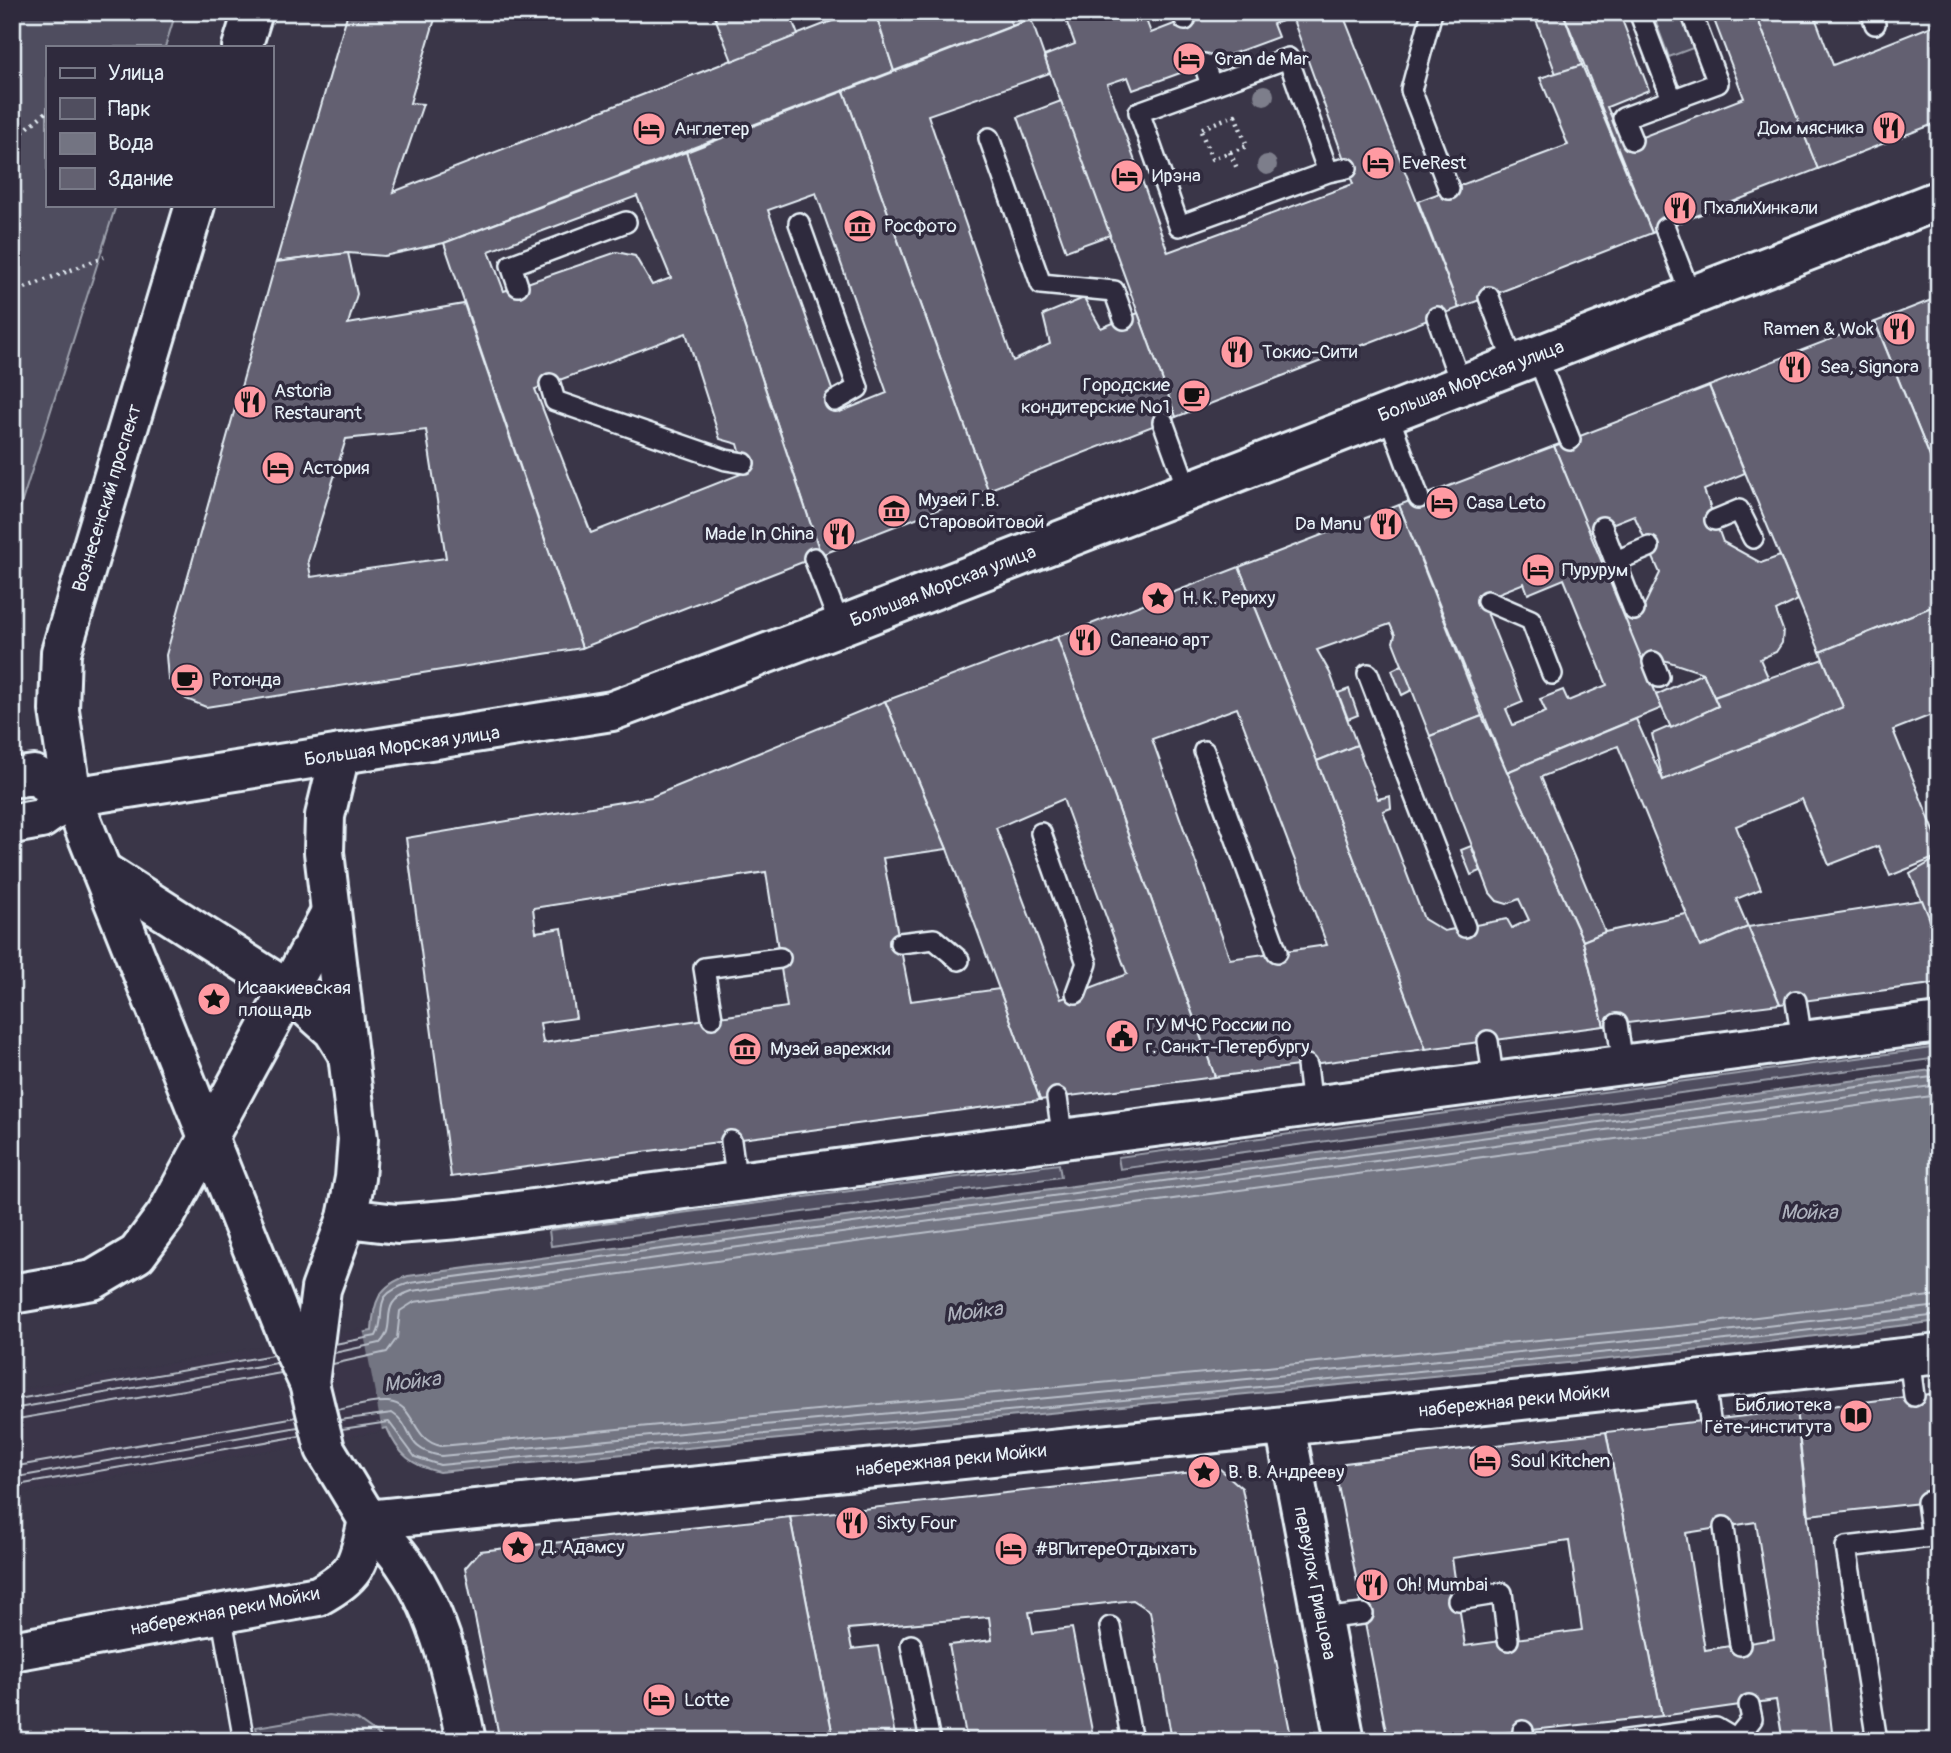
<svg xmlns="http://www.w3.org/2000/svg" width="1951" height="1753" font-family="Pangolin,sans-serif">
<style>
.green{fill:#504e5f;stroke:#9ca0ac;stroke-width:2}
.water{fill:#737482;stroke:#a2a6b1;stroke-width:2}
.pier{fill:#3a3648}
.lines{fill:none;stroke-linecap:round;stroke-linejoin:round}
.shore{stroke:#b9bfc9;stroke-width:2}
.building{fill:#636171;stroke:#e8f1f8;stroke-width:2;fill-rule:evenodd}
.service-casing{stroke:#e8f1f8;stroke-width:24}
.minor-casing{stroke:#e8f1f8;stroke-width:44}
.tertiary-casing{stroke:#e8f1f8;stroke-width:44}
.secondary-casing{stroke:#e8f1f8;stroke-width:44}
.path{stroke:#e8f1f8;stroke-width:4.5;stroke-dasharray:2 5;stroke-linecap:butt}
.service{stroke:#2f2a3d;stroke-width:19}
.minor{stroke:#2f2a3d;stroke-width:38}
.tertiary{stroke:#2f2a3d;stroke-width:38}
.secondary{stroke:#2f2a3d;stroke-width:38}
.tree{fill:#7d7e8b}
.labels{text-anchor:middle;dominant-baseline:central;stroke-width:7;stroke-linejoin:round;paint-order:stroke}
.poi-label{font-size:19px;fill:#e8f1f8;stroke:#2f2a3d;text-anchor:start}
.street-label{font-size:19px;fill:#e8f1f8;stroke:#2f2a3d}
.water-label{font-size:21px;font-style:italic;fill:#aeb2bd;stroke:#2f2a3d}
</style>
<rect width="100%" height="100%" fill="#3a3648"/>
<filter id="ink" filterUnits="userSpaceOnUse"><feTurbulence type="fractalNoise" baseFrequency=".0143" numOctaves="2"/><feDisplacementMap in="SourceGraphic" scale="14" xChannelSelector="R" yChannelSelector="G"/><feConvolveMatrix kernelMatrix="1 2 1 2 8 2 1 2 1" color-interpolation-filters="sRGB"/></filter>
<g filter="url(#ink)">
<g class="green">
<path d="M 22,12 L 176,12 L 165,47 L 47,47 L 47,205 L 116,205 L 12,533 L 12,15 Z"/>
<path d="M 1652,12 L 1680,12 L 1693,48 L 1669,57 Z"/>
<path d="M 1939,1047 L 1939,1058 L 1120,1169 L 1118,1157 Z"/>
<path d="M 1059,1164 L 1061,1177 L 551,1246 L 549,1230 Z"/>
<path d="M 329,1715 L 356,1719 L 387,1741 L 259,1741 L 256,1727 Z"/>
</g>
<path class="water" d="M 1939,1069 L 1939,1321 L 1701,1350 L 439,1472 C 412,1466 398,1454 387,1428 L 12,1493 L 12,1394 L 372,1331 C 373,1302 379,1285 408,1276 Z"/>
<path class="pier" d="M 363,1329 L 382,1431 L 12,1495 L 12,1391 Z"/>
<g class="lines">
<g class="shore">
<path d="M 335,1344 L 376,1336 C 389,1312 367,1296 410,1283 L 1939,1076"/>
<path d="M 334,1353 L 380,1343 C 399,1324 375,1303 412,1291 L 1939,1085"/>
<path d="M 333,1364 L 387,1352 L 397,1338 L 400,1311 L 414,1302 L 1939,1095"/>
<path d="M 12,1400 L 273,1355"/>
<path d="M 12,1409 L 277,1363"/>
<path d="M 337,1410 C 353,1407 372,1401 388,1402 C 417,1404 410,1440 441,1446 L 1257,1368 L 1698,1324 L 1939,1295"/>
<path d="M 12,1420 L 281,1373"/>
<path d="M 340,1420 L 392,1413 C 415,1427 402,1449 441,1456 L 1258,1378 L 1699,1334 L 1939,1306"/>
<path d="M 342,1429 L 389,1422 L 415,1457 L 440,1465 L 1259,1387 L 1700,1343 L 1939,1315"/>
<path d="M 12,1467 L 296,1417"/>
<path d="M 12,1478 L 298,1427"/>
<path d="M 12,1486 L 300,1436"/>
</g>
</g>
<g class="building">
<path d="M 348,12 L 437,12 L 410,103 L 423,104 L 393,192 L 855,12 L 875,12 L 894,71 L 444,243 L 384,256 L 348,253 L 276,262 Z"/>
<path d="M 713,12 L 789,12 L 798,35 L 732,61 Z"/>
<path d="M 875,12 L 1007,12 L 1012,26 L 894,71 Z"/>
<path d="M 1007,12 L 1047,12 L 1012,26 Z"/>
<path d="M 1063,12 L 1143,12 L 1151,33 L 1205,12 L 1342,12 L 1459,308 L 1176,417 L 1044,56 L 1075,44 ZM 1292,17 L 1353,184 L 1168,252 L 1107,84 L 1128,77 L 1133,90 L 1172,76 L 1278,37 L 1273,24 Z"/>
<path d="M 1533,12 L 1563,12 L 1582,65 L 1556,74 Z"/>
<path d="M 1563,12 L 1619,12 L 1649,90 L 1607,107 L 1624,144 L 1744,98 L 1711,12 L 1755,12 L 1818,169 L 1652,233 Z"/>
<path d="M 1755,12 L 1813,12 L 1833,65 L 1937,24 L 1932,12 L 1939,12 L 1939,122 L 1818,169 Z"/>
<path d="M 1031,19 L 1050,73 L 928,115 L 1013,361 L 1050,344 L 1043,315 L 1084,298 L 1101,328 L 1138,313 L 1176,417 L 988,490 L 844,91 Z"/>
<path d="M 1582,65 L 1652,233 L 1459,308 L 1418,201 L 1568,145 L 1540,78 Z"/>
<path d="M 844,91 L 988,490 L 821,555 L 686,152 ZM 816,193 L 887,393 L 840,412 L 768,210 Z"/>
<path d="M 1061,101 L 1110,235 L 1066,251 L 1018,117 Z"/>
<path d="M 686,152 L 821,555 L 582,648 L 444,243 ZM 637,196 L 671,278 L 652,285 L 635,256 L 617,252 L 504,291 L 489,251 ZM 686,333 L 720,439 L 738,444 L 746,472 L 591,533 L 535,389 Z"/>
<path d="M 348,253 L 357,294 L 348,324 L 464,304 L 582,648 L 206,707 L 186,699 L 168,679 L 166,655 L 276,262 ZM 426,430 L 446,558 L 311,577 L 308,561 L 346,439 Z"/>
<path d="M 1939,297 L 1939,479 L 1875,322 Z"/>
<path d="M 1875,322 L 1939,479 L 1939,604 L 1820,652 L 1709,386 Z"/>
<path d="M 1709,386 L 1745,473 L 1704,490 L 1723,542 L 1761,563 L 1780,556 L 1798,600 L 1776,611 L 1783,630 L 1782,643 L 1776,652 L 1760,659 L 1768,677 L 1714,697 L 1703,673 L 1661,659 L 1644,667 L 1623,615 L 1644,606 L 1660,573 L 1634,515 L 1589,533 L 1554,446 Z"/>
<path d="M 1554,446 L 1662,708 L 1507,772 L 1399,505 ZM 1564,579 L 1607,685 L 1568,701 L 1563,690 L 1540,699 L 1546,712 L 1513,725 L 1506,709 L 1523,702 L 1484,605 L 1489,597 L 1524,583 L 1528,594 Z"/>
<path d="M 1399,505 L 1482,716 L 1430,736 L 1393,642 L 1395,635 L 1390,624 L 1317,650 L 1330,673 L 1357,745 L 1317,761 L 1239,567 Z"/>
<path d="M 1239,567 L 1317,761 L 1426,1049 L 1215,1077 L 1057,637 ZM 1237,708 L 1327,945 L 1230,959 L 1152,739 Z"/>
<path d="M 1939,604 L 1939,712 L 1893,730 L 1939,843 L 1939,856 L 1890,876 L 1878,846 L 1829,865 L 1802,799 L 1736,826 L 1761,889 L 1736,899 L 1748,927 L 1700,947 L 1618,746 L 1541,777 L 1605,932 L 1583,941 L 1507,772 L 1636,719 L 1663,780 L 1843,707 L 1820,652 Z"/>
<path d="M 1057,637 L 1215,1077 L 1040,1100 L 947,849 L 885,701 ZM 1063,799 L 1127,974 L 1061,999 L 996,828 Z"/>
<path d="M 1823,659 L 1843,707 L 1663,780 L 1652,734 L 1718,706 L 1714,697 Z"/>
<path d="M 1402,665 L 1412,690 L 1402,695 L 1392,670 Z"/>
<path d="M 1703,673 L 1718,706 L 1671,728 L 1656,695 Z"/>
<path d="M 1349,689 L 1358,715 L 1348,719 L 1338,693 Z"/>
<path d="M 885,701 L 947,849 L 883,858 L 911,1001 L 999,989 L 1040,1100 L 451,1177 L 406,838 L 651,797 ZM 766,872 L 787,1007 L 543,1043 L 540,1023 L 576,1018 L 562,928 L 536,932 L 533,908 Z"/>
<path d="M 1482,716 L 1583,941 L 1604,1026 L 1426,1049 L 1317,761 L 1357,745 L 1378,799 L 1390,796 L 1391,808 L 1383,811 L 1424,919 L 1444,931 L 1507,919 L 1512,928 L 1529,920 L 1519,899 L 1507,904 L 1497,901 L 1490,893 L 1430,736 Z"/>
<path d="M 1471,846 L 1481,871 L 1471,875 L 1461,850 Z"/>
<path d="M 1939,857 L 1939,942 L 1910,874 Z"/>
<path d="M 1922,900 L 1939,942 L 1939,983 L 1780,1004 L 1748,927 Z"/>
<path d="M 1686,914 L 1700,947 L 1748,927 L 1780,1004 L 1604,1026 L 1583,941 L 1605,932 Z"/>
<path d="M 1939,1393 L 1939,1501 L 1809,1515 L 1796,1410 Z"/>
<path d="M 1796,1410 L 1833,1741 L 1783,1741 L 1776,1700 L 1662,1716 L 1606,1432 ZM 1756,1522 L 1774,1639 L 1705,1650 L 1686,1533 Z"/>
<path d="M 1606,1432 L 1662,1716 L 1429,1741 L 1388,1741 L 1336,1475 L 1345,1463 ZM 1569,1541 L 1582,1630 L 1465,1646 L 1452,1558 Z"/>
<path d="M 1220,1469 L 1242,1488 L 1292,1741 L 1172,1741 L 1150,1611 L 1133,1600 L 1029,1612 L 1033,1633 L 1072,1628 L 1094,1741 L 967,1741 L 949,1645 L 992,1640 L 989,1617 L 848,1629 L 852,1649 L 878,1646 L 896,1741 L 834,1741 L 790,1517 Z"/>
<path d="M 790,1517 L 834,1741 L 500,1741 L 465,1568 L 480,1551 Z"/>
</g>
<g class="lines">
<defs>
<g id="service">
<path d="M 1183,12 L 1185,20"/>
<path d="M 1432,12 L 1411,90 L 1449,189"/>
<path d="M 1639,12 L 1672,99"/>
<path d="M 1871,12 L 1875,24"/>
<path d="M 1204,64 L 1211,85"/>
<path d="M 989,138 L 1041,284 L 1114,291 L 1124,319"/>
<path d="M 1632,140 L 1623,118 L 1718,83 L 1691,12"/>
<path d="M 1328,172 L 1288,58 L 1139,112 L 1179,226 L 1328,172 L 1347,168"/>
<path d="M 799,223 L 858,388 L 835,401"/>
<path d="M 1665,228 L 1691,296"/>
<path d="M 518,286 L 511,265 L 626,222"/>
<path d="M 1489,297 L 1514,364"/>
<path d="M 1437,317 L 1461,385"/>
<path d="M 1537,356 L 1570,440"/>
<path d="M 550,384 L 555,401 L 726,460 L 744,463"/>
<path d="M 1388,414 L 1419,498"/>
<path d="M 1163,422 L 1188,491"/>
<path d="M 1715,520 L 1739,510 L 1753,538"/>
<path d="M 1602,527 L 1634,610"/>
<path d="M 814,558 L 840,626"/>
<path d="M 1616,561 L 1649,547"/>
<path d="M 1487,601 L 1531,620 L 1552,674"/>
<path d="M 1653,662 L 1659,677"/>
<path d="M 1368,674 L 1465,927"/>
<path d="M 1204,751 L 1277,952"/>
<path d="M 1041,833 L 1087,963 L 1076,993"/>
<path d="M 900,943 L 934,939 L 959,960"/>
<path d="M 1796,1001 L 1802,1041"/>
<path d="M 712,1018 L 704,968 L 780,958"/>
<path d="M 1617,1024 L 1623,1064"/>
<path d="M 1488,1041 L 1494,1084"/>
<path d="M 1307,1065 L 1312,1107"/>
<path d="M 1057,1098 L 1063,1140"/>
<path d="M 731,1141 L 737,1184"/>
<path d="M 1909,1357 L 1914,1396"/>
<path d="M 1705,1380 L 1710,1420"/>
<path d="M 1927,1502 L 1932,1537"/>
<path d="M 1724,1527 L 1740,1645"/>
<path d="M 1458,1600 L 1502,1593 L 1508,1640"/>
<path d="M 221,1613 L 244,1741"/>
<path d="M 1322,1619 L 1363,1614"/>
<path d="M 1110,1627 L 1132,1741"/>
<path d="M 911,1645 L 930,1741"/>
<path d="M 1523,1731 L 1524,1741"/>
<path d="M 1736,1739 L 1752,1719 L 1749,1705"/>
<path d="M 1620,1741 L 1716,1728 L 1738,1741"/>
<path d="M 1877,1741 L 1846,1547 L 1939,1536"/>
</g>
<g id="minor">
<path d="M 242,47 L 253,12"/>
<path d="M 72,797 L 59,710 L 61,652 L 195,205"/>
<path d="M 102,871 L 288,990 L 333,1030 L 348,1054"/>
<path d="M 347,1218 L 397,1224 L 458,1219 L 1939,1023"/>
<path d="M 12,1294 L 93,1280 L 137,1254 L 166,1215 L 331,912"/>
<path d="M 309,1383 L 321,1289 L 347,1218 L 355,1178 L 358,1139 L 324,852 L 325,816 L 340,754"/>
<path d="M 368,1520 C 381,1535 396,1550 406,1566 C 441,1617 454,1681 466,1741"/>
<path d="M 12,1651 L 318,1596 C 359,1574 358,1563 368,1520"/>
</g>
<g id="tertiary">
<path d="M 12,824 L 41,819 L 72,797 L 612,711 L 840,626 L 1939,200"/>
<path d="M 1285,1426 L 1939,1354"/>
</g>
<path id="secondary" d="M 12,778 L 34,775 L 72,797 L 290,1342 L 309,1383 L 325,1449 L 368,1520 L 1285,1426 L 1345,1741"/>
</defs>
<use href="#service" class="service-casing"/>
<use href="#minor" class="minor-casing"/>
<use href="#tertiary" class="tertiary-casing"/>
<use href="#secondary" class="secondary-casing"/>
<g class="path">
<path d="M 1235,115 L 1247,146 L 1212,159 L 1200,129 Z"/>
<path d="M 12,141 L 47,111"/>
<path d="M 1230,152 L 1238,171"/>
<path d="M 12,293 L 104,257"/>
<path d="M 87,1733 L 88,1741"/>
</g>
<use href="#service" class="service"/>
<use href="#minor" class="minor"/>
<use href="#tertiary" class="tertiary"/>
<use href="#secondary" class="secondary"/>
</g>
<g class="tree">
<circle cx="1264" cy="95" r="10"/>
<circle cx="1267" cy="165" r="10"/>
</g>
</g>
<defs>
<symbol id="hotel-disc" viewBox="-11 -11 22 22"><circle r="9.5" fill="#ff9aa2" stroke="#2f2a3d"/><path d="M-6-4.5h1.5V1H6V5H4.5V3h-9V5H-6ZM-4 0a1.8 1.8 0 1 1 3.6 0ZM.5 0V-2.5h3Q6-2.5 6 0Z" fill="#111"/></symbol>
<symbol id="restaurant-disc" viewBox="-11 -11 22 22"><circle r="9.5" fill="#ff9aa2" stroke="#2f2a3d"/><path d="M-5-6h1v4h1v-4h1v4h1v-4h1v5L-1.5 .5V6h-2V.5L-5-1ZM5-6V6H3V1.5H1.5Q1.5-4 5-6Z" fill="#111"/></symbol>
<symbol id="museum-disc" viewBox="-11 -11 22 22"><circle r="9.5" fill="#ff9aa2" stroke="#2f2a3d"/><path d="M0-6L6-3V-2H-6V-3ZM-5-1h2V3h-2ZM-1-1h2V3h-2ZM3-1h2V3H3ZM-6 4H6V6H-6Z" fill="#111"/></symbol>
<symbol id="cafe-disc" viewBox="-11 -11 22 22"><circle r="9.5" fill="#ff9aa2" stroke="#2f2a3d"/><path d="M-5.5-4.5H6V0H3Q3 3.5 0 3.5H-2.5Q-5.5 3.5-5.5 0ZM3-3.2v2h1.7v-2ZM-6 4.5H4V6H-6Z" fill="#111"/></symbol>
<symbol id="sight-disc" viewBox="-11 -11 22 22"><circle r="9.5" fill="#ff9aa2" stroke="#2f2a3d"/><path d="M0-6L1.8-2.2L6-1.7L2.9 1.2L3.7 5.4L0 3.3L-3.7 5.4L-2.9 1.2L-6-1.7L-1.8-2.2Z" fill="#111"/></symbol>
<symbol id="civic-disc" viewBox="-11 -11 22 22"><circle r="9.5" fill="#ff9aa2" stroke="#2f2a3d"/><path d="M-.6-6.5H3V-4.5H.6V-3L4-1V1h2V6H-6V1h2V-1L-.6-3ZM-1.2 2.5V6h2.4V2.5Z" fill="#111"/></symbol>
<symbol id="library-disc" viewBox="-11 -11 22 22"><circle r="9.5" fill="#ff9aa2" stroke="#2f2a3d"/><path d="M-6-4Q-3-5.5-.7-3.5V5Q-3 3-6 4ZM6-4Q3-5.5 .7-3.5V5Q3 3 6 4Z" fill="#111"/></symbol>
</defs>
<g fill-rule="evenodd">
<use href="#hotel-disc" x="1170" y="40" width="38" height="38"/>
<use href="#restaurant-disc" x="1870" y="109" width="38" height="38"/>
<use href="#hotel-disc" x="630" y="110" width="38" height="38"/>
<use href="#hotel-disc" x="1359" y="144" width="38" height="38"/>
<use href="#hotel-disc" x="1108" y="157" width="38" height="38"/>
<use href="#restaurant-disc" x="1661" y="189" width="38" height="38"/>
<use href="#museum-disc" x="841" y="207" width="38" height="38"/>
<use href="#restaurant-disc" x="1880" y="310" width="38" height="38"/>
<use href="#restaurant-disc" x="1218" y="333" width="38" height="38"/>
<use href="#restaurant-disc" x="1776" y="348" width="38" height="38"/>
<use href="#cafe-disc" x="1175" y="377" width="38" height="38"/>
<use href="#restaurant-disc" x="231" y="383" width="38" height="38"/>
<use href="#hotel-disc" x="259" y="449" width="38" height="38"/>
<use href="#hotel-disc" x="1423" y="484" width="38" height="38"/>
<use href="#museum-disc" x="875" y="492" width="38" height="38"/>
<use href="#restaurant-disc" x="1367" y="505" width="38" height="38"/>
<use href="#restaurant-disc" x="820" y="515" width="38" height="38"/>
<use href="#hotel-disc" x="1519" y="551" width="38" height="38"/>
<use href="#sight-disc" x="1139" y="579" width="38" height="38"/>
<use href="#restaurant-disc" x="1066" y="621" width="38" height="38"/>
<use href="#cafe-disc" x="168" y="661" width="38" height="38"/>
<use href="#sight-disc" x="195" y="980" width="38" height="38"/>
<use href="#civic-disc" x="1103" y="1017" width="38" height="38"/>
<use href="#museum-disc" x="726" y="1030" width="38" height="38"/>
<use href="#library-disc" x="1837" y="1397" width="38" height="38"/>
<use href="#hotel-disc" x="1466" y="1442" width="38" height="38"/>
<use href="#sight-disc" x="1185" y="1453" width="38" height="38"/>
<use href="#restaurant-disc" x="833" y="1504" width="38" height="38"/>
<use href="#sight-disc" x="499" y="1528" width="38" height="38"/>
<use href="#hotel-disc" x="992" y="1530" width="38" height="38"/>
<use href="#restaurant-disc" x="1353" y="1566" width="38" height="38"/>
<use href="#hotel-disc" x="640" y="1681" width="38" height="38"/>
</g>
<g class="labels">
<g class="poi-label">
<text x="1214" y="59">Gran de Mar</text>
<text x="1864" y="128" text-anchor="end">Дом мясника</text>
<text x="674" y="129">Англетер</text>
<text x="1402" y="163">EveRest</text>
<text x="1152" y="176">Ирэна</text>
<text x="1704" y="208">ПхалиХинкали</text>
<text x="884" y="226">Росфото</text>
<text x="1874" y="329" text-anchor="end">Ramen &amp; Wok</text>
<text x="1262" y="352">Токио-Сити</text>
<text x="1820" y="367">Sea, Signora</text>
<text x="1170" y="385" text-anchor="end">Городские<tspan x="1170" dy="22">кондитерские №1</tspan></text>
<text x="274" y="391">Astoria<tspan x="274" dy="22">Restaurant</tspan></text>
<text x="302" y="468">Астория</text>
<text x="918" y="500">Музей Г.В.<tspan x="918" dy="22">Старовойтовой</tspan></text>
<text x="1466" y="503">Casa Leto</text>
<text x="1362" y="524" text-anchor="end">Da Manu</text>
<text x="814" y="534" text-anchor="end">Made In China</text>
<text x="1562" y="570">Пурурум</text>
<text x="1182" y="598">Н. К. Рериху</text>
<text x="1110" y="640">Сапеано арт</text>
<text x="212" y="680">Ротонда</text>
<text x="238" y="988">Исаакиевская<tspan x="238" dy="22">площадь</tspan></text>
<text x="1146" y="1025">ГУ МЧС России по<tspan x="1146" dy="22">г. Санкт-Петербургу</tspan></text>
<text x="770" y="1049">Музей варежки</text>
<text x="1832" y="1405" text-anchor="end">Библиотека<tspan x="1832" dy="22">Гёте-института</tspan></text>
<text x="1510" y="1461">Soul Kitchen</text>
<text x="1228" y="1472">В. В. Андрееву</text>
<text x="876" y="1523">Sixty Four</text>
<text x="542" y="1547">Д. Адамсу</text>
<text x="1036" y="1549">#ВПитереОтдыхать</text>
<text x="1396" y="1585">Oh! Mumbai</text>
<text x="684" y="1700">Lotte</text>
</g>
<g class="street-label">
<text transform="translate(1471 381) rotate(-21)">Большая Морская улица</text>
<text transform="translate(107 498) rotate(-73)">Вознесенский проспект</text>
<text transform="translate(943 586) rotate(-21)">Большая Морская улица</text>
<text transform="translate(402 746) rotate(-8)">Большая Морская улица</text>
<text transform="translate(1514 1401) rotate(-6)">набережная реки Мойки</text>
<text transform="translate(951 1460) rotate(-6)">набережная реки Мойки</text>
<text transform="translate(1315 1583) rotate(79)">переулок Гривцова</text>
<text transform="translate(225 1611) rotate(-11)">набережная реки Мойки</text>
</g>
<g class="water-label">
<text x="1809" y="1212">Мойка</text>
<text transform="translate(974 1312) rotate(-7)">Мойка</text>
<text transform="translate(412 1382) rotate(-7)">Мойка</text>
</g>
</g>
<rect width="1951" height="1753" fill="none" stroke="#2f2a3d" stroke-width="42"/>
<rect x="21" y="21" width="1909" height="1711" fill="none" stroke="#e8f1f8" stroke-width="2.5" filter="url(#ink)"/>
<rect x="46" y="46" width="228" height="161" fill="#2f2a3d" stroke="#797a88" stroke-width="2"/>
<rect x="60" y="68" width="35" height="10" fill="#2f2a3d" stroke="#797a88" stroke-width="2"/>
<text x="108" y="80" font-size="21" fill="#e8f1f8">Улица</text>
<rect x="60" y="98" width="35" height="21" fill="#504e5f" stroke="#797a88" stroke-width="2"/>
<text x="108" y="116" font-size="21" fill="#e8f1f8">Парк</text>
<rect x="60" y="133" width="35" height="21" fill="#737482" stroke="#797a88" stroke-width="2"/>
<text x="108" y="150" font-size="21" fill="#e8f1f8">Вода</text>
<rect x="60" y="168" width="35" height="21" fill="#636171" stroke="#797a88" stroke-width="2"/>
<text x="108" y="186" font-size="21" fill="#e8f1f8">Здание</text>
</svg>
